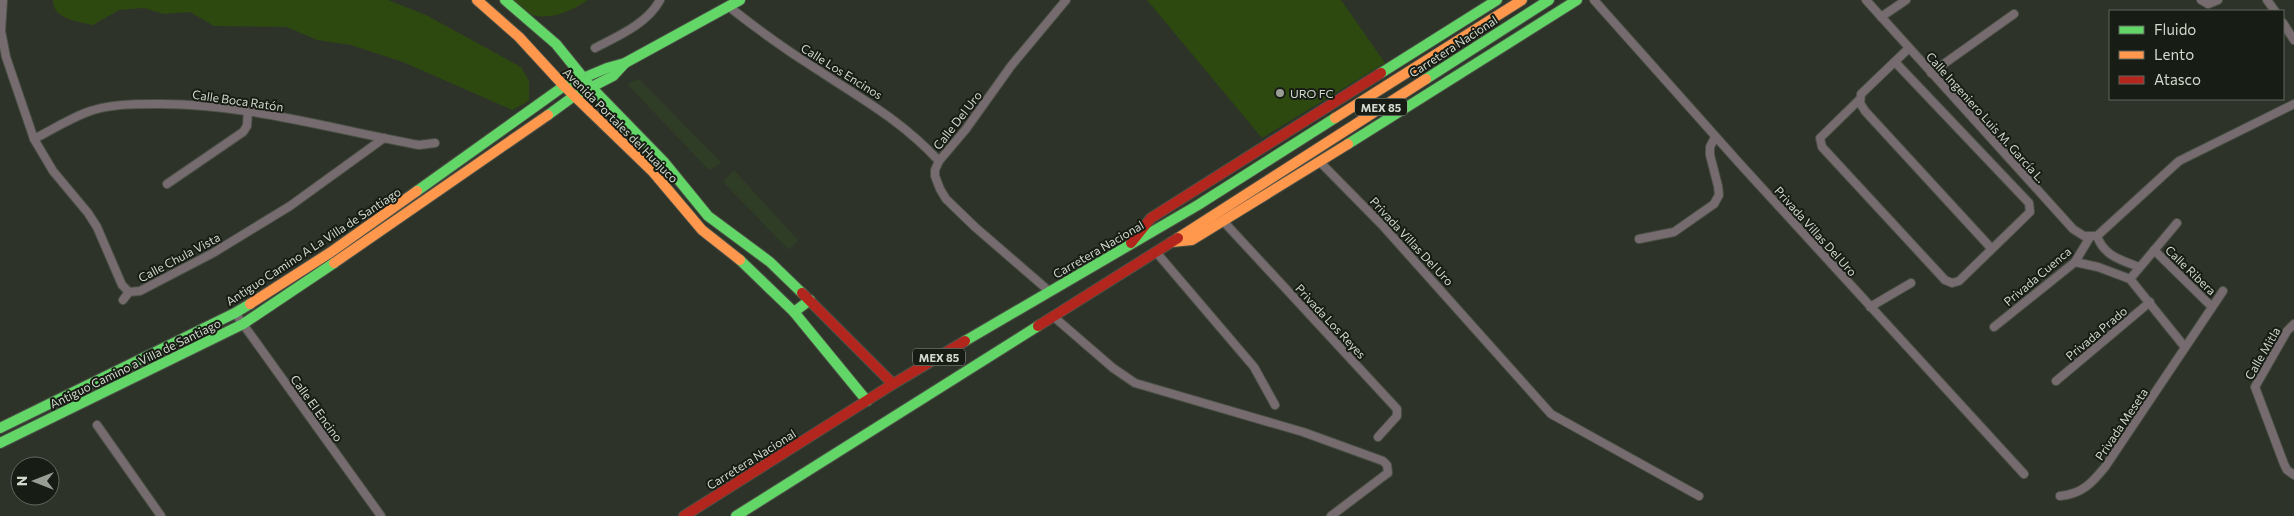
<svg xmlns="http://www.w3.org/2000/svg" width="2294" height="516" font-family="Commissioner,sans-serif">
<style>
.built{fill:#303d26}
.green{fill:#2d4910}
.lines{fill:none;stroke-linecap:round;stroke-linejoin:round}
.street-casing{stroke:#4b5046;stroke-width:10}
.fast-casing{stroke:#4b5046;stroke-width:12}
.slow-casing{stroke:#4b5046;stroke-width:12}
.jam-casing{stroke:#4b5046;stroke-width:12}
.street{stroke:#766c6f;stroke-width:8}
.fast{stroke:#63d668;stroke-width:10}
.slow{stroke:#ff974d;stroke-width:10}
.jam{stroke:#b3261e;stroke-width:10}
.poi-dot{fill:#989e93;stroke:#171c14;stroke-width:2}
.labels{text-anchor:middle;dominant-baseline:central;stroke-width:4;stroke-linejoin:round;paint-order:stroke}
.shield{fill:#171c14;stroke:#99a095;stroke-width:1}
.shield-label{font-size:11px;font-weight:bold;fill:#d1d8cc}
.street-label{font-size:12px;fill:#d1d8cc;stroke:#171c14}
.poi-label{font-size:12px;fill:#d1d8cc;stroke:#171c14;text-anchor:start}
</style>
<rect width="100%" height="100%" fill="#2d3328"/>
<g class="built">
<path d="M 639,79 L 722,163 L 709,170 L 627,84 Z"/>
<path d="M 734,170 L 798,240 L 789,250 L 723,182 Z"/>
</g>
<g class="green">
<path d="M 53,0 L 388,0 L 426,15 L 521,67 L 529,81 L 529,101 L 512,110 L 403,62 L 351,45 L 317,40 L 287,27 L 214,26 L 190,12 L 164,14 L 144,8 L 119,10 L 93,25 C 80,22 52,19 53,0 Z"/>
<path d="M 512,0 L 588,0 C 570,12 548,22 526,13 C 521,11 516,4 512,0 Z"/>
<path d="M 1147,0 L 1341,0 L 1385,63 L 1262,138 Z"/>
</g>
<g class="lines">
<defs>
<g id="street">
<path d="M 3,0 L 1,31 L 6,57 L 34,139 L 53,171 L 88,213 L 97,227 L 122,285 L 129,292 L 140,291 L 213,253 L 290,206 L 384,138"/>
<path d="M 1594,0 L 1741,165 L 2024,474"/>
<path d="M 1866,0 L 2073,229 L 2084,236 L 2097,236"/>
<path d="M 2201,0 L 2208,4 L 2218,0"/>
<path d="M 2267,0 L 2275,11"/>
<path d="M 728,6 C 757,29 786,50 818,70 C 863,100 901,120 939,161"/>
<path d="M 1881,17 L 1906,0"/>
<path d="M 2283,23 L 2294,40"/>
<path d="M 595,48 C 618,36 647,24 660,0"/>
<path d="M 1908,49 L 1861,94 L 1860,103 L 1865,111 L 1991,248"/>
<path d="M 1931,73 L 2014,14"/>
<path d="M 1859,100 L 1820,138 L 1822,147 L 1945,280 L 1952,283 L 1959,281 L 2030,212 L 2029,203 L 1895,62"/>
<path d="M 34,139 C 50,131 67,120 85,113 C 107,104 133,104 156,104 C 245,103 331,129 419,145 L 435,143"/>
<path d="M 1320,162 L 1383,226 L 1551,414 L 1699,496"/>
<path d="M 167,184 L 243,132 L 247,126 L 248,110"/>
<path d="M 1224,222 L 1397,409 L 1397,416 L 1378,437"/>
<path d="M 2097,236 L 2179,161 L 2294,104"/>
<path d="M 2097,236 C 2104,256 2121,260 2139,267"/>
<path d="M 1639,239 L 1674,232 L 1714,204 L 1719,195 L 1718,186 L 1710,155 L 1710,147 L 1715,137"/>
<path d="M 2154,250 L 2211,306"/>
<path d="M 1156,252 L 1254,367 L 1275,405"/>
<path d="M 2075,262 L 2098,267 L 2130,279 L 2184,346"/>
<path d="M 2130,279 L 2177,223"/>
<path d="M 1049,291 L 975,227 L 946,199 L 940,189 L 935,176 L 935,170 L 939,161 L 966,129 L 1011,66 L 1066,0"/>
<path d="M 123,300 L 129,292"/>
<path d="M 1870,307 L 1911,283"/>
<path d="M 235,313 L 381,516"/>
<path d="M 1054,317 L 1113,368 L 1135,383 L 1303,432 L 1383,461 L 1387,465 L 1388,473 L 1385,475 L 1331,516"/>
<path d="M 2294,324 L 2287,331 L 2255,387 L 2284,464 L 2287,470 L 2294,475"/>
<path d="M 1994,327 L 2075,262 L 2090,237"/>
<path d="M 2056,381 L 2150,302"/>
<path d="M 97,425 L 161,516"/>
<path d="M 2060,496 C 2082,494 2092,483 2105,467 L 2223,291"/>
</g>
<g id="fast">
<path d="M 505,0 L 556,44 L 590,86 L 664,162 L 708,216 L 770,262 L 802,293"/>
<path d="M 1381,73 L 1497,0"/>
<path d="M 1426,79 L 1549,0"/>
<path d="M 548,115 L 574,96 L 613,76 L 625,63"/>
<path d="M 1348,144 L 1577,0"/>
<path d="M 417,191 L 564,86 L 607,68 L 625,63 L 740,0"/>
<path d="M 740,260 L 794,312 L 867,401"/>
<path d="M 794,312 L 810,300"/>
<path d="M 965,341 L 1198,205 L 1335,118"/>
<path d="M 0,428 L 235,313 L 250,304"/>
<path d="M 0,443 L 243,324 L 334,263"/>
<path d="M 736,516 L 1038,326"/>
</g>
<g id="slow">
<path d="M 477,0 L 519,37 L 564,86 L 653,172 L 702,230 L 740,260"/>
<path d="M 1335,118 L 1522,0"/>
<path d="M 1178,238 L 1426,79"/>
<path d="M 1172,242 L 1192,240 L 1348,144"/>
<path d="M 334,263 L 548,115"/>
<path d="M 250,304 L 331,252 L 417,191"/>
</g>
<g id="jam">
<path d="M 1131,243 L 1151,218 L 1381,73"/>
<path d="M 802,293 L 893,384"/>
<path d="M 1038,326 L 1178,238"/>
<path d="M 684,516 L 893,384 L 965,341"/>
</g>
</defs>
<use href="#street" class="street-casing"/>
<use href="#fast" class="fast-casing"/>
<use href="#slow" class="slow-casing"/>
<use href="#jam" class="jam-casing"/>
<use href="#street" class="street"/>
<use href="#fast" class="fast"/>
<use href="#slow" class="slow"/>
<use href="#jam" class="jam"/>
</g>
<circle class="poi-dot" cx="1280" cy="93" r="5"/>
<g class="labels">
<g class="shield">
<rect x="1355" y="98.5" width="52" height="17" rx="4"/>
<rect x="913" y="348.5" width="52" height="17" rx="4"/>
</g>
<g class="shield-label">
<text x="1381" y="107">MEX 85</text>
<text x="939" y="357">MEX 85</text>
</g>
<g class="street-label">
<text transform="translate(1453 46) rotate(-33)">Carretera Nacional</text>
<text transform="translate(842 71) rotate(32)">Calle Los Encinos</text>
<text transform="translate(238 100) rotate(8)">Calle Boca Ratón</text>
<text transform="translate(1986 117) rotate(48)">Calle Ingeniero Luis M. García L.</text>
<text transform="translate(957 120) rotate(-52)">Calle Del Uro</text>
<text transform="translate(621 125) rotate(45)">Avenida Portales del Huajuco</text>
<text transform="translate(1816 231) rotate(48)">Privada Villas Del Uro</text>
<text transform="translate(1412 241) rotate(47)">Privada Villas Del Uro</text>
<text transform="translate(313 246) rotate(-33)">Antiguo Camino A La Villa de Santiago</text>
<text transform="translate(1098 249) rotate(-30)">Carretera Nacional</text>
<text transform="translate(179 257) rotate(-28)">Calle Chula Vista</text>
<text transform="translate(2191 270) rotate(44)">Calle Ribera</text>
<text transform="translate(2037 276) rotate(-40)">Privada Cuenca</text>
<text transform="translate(1331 321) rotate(47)">Privada Los Reyes</text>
<text transform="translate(2096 333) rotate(-40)">Privada Prado</text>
<text transform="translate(2262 353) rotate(-60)">Calle Mitla</text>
<text transform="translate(135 363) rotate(-26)">Antiguo Camino a Villa de Santiago</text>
<text transform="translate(317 408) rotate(54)">Calle El Encino</text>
<text transform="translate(2121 424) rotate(-56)">Privada Meseta</text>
<text transform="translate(751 459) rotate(-32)">Carretera Nacional</text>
</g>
<g class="poi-label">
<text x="1290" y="93">URO FC</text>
</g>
</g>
<rect x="2109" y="10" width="175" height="90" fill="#171c14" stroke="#61675e"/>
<rect x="2119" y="26" width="25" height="8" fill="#63d668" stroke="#61675e"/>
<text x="2154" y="35" font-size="15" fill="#d1d8cc">Fluido</text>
<rect x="2119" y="51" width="25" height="8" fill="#ff974d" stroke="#61675e"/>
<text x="2154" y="60" font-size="15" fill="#d1d8cc">Lento</text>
<rect x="2119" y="76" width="25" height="8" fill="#b3261e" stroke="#61675e"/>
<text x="2154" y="85" font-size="15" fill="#d1d8cc">Atasco</text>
<g transform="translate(35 481) rotate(270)"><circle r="24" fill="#171c14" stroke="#61675e"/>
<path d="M0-4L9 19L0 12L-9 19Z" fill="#989e93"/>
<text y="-8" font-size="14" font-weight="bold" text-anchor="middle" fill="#d1d8cc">N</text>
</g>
</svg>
